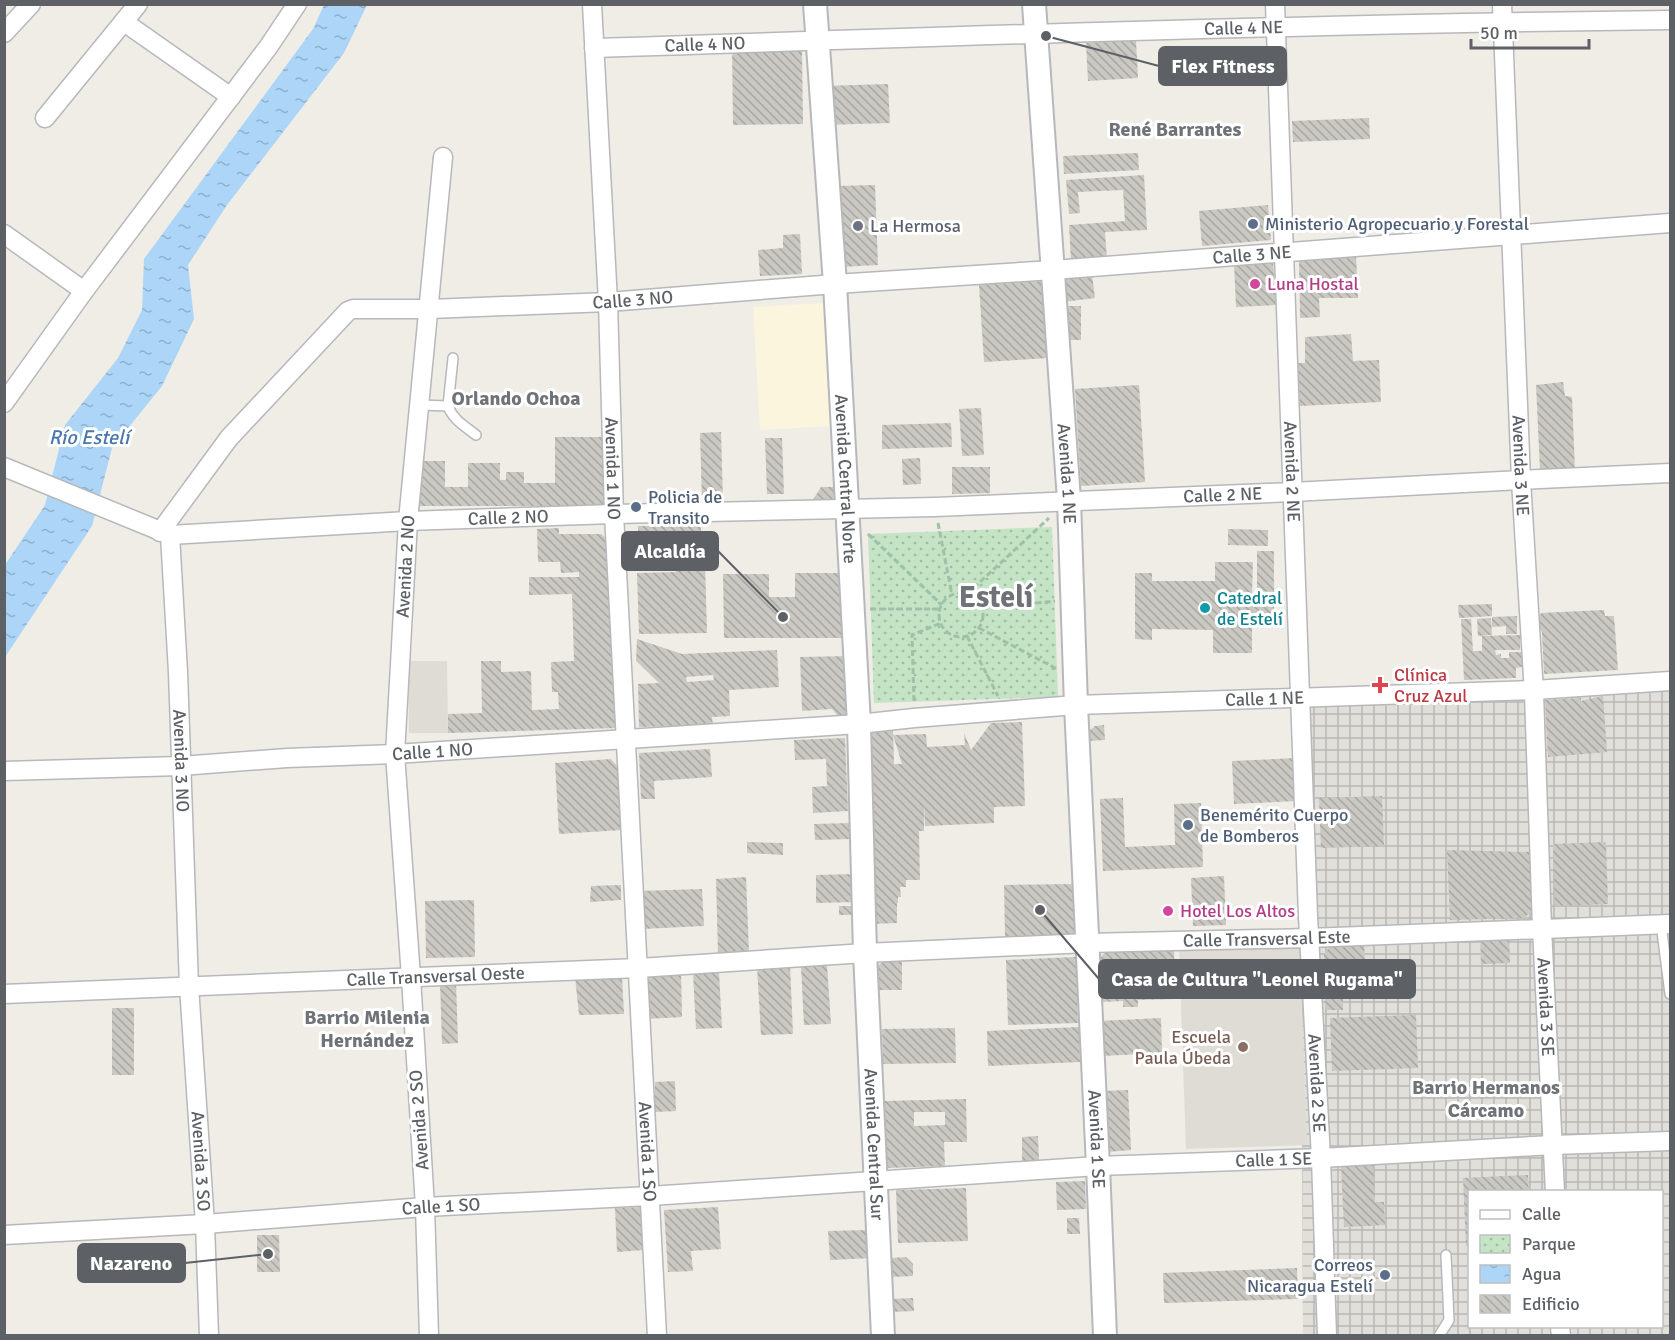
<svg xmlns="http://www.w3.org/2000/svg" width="1675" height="1340" font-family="Signika,sans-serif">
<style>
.commercial{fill:#fbf5de}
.industrial{fill:url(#industrial-grid);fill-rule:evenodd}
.education{fill:#dedcd4}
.park{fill:url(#park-dots)}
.water{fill:url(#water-ripples)}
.building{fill:url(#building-back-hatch);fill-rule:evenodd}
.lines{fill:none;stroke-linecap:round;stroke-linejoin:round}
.service-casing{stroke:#b6b8bb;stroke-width:12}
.minor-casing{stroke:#b6b8bb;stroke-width:21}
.tertiary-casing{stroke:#b6b8bb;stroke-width:26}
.path{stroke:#9dc2a8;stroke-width:3;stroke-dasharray:6 3;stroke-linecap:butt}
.service{stroke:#fff;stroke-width:9}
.minor{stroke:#fff;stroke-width:18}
.tertiary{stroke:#fff;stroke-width:22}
.service-dot{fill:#5c6f8a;stroke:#fff;stroke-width:2}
.worship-dot{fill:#6b7280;stroke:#fff;stroke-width:2}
.hotel-dot{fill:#d1479c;stroke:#fff;stroke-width:2}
.culture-dot{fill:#0f9aa8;stroke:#fff;stroke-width:2}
.health-dot{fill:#e0444e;stroke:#fff;stroke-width:2}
.education-dot{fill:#8d6e63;stroke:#fff;stroke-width:2}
.labels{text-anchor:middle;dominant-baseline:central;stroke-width:6;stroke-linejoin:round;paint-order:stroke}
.street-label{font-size:18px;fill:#5d6165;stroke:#fff}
.service-label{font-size:18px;fill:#4e5e75;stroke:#fff;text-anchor:start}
.worship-label{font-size:18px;fill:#5b616d;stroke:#fff;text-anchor:start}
.hotel-label{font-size:18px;fill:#b23c85;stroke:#fff;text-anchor:start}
.culture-label{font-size:18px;fill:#0d838f;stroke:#fff;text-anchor:start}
.health-label{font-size:18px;fill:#be3a42;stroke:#fff;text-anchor:start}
.education-label{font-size:18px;fill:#785e54;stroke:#fff;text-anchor:end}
.neighbourhood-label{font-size:20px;font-weight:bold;fill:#6f7377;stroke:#fff}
.water-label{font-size:20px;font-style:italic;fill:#4a76aa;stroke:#fff}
.town-label{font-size:30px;font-weight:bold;fill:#6f7377;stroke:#fff}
.leader{fill:none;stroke:#5d6165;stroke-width:2}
.callout-dot{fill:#5d6165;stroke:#fff;stroke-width:2}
.callout{fill:#5d6165;stroke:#5d6165;stroke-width:2}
.callout-label{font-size:20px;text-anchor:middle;font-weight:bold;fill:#fff}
</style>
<defs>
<pattern id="industrial-grid" width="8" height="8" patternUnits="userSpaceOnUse" patternTransform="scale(1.5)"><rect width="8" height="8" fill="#e0dfda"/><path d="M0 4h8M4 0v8" fill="none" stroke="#b9b8b4"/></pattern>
<pattern id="park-dots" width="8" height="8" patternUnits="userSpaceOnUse" patternTransform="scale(1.5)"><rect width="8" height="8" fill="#c4e4c5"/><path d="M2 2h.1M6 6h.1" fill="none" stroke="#a2bca4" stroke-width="1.8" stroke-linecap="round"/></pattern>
<pattern id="water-ripples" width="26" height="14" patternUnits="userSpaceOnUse" patternTransform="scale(1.5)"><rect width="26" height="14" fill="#acd5f8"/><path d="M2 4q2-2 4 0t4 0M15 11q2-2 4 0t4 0" fill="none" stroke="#8fb0cc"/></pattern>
<pattern id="building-back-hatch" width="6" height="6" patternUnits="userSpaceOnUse" patternTransform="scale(1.5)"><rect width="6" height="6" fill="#cac8c2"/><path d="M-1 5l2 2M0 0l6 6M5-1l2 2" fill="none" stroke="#a7a6a1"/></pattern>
</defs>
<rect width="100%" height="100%" fill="#efede6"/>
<path class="commercial" d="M 825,303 L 832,426 L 760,430 L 753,307 Z"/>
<path class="industrial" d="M 1670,679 L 1670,1335 L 1303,1335 L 1300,699 ZM 1470,1192 L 1662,1192 L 1662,1326 L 1470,1326 Z"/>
<g class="education">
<path d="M 408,661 L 447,661 L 448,733 L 409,733 Z"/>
<path d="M 1300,945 L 1307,1145 L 1186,1149 L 1179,949 Z"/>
</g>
<path class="park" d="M 1052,527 L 1058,697 L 874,703 L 868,534 Z"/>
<path class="water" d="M 324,5 L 367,5 L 344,53 L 227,205 L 188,265 L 194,319 L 162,386 L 112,448 L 92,526 L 5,657 L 5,565 L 45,505 L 65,425 L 118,358 L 142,310 L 144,259 L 313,29 Z"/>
<g class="building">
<path d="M 1136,40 L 1138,78 L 1088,81 L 1086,43 Z"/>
<path d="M 796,46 L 802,52 L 803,124 L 733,125 L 732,47 Z"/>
<path d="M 888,84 L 890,123 L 824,125 L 823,86 Z"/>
<path d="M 1369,118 L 1370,139 L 1293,142 L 1292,121 Z"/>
<path d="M 1138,153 L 1139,170 L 1064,174 L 1063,156 Z"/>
<path d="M 1144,175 L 1147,230 L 1105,232 L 1107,259 L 1071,261 L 1069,225 L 1125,221 L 1123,190 L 1078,192 L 1080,213 L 1069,214 L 1066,180 Z"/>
<path d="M 875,185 L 878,265 L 841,267 L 837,186 Z"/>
<path d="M 1268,205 L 1271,240 L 1202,246 L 1199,211 Z"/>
<path d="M 800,234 L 802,274 L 760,276 L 758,250 L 783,248 L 783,235 Z"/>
<path d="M 1356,255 L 1358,298 L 1319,298 L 1320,317 L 1300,318 L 1299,262 L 1302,258 Z"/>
<path d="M 1273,261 L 1276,305 L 1236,307 L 1234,263 Z"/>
<path d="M 1092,275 L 1095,298 L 1063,302 L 1060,279 Z"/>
<path d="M 1043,281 L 1048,358 L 984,362 L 979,285 Z"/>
<path d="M 1061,306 L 1081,306 L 1081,340 L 1062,340 Z"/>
<path d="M 1351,334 L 1353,361 L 1379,360 L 1381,402 L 1300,406 L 1298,363 L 1305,363 L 1305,337 Z"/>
<path d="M 1563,382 L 1565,396 L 1572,397 L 1575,470 L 1540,470 L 1536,385 Z"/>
<path d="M 1139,385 L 1145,482 L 1081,486 L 1075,389 Z"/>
<path d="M 981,408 L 984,455 L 962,456 L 959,409 Z"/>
<path d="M 951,423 L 952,447 L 882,449 L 882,425 Z"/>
<path d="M 721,432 L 723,501 L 702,502 L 700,433 Z"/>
<path d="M 555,437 L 606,437 L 606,506 L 420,506 L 420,461 L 445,461 L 445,487 L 468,487 L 468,463 L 500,463 L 500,480 L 506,480 L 506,472 L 524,472 L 524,483 L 555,483 Z"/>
<path d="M 765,438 L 782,438 L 784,494 L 767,494 Z"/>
<path d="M 920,458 L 921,484 L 903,485 L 902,459 Z"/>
<path d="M 952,467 L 990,467 L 990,493 L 952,494 Z"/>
<path d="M 821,487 L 837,487 L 837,495 L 830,502 L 811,503 Z"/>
<rect x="638" y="526" width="63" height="34"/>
<path d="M 559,528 L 559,534 L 601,534 L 607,539 L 618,728 L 448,733 L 448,714 L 482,713 L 481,661 L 501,661 L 501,672 L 531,671 L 532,710 L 559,709 L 558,692 L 552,692 L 551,662 L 574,661 L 572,594 L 529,595 L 529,577 L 579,577 L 579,572 L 561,573 L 560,562 L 538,562 L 537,529 Z"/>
<path d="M 1228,529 L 1268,530 L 1268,546 L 1228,545 Z"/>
<path d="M 1257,551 L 1274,551 L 1274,592 L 1257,591 Z"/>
<path d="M 1215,562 L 1253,562 L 1252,594 L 1274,594 L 1274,623 L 1252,622 L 1252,653 L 1213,653 L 1213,630 L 1152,629 L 1152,640 L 1135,639 L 1135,573 L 1152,573 L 1152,581 L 1215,581 Z"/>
<path d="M 676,563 L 705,563 L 707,633 L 639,634 L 637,573 L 676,572 Z"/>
<path d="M 795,573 L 843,573 L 844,638 L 724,638 L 723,574 L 769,574 L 769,597 L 795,597 Z"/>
<path d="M 1492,604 L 1492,616 L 1459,618 L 1458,605 Z"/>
<path d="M 1604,610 L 1605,616 L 1614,616 L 1618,670 L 1544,674 L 1542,632 L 1538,625 L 1539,618 L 1541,613 Z"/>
<path d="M 1517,616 L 1517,634 L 1506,634 L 1506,626 L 1492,627 L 1492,617 Z"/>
<path d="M 1491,618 L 1492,635 L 1478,636 L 1477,619 Z"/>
<path d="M 1461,619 L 1471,619 L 1473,651 L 1482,651 L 1482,636 L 1520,635 L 1520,650 L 1495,650 L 1496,655 L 1501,654 L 1501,658 L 1509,658 L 1509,652 L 1522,652 L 1522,667 L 1516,668 L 1516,678 L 1464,680 Z"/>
<path d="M 637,639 L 682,654 L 777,650 L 779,687 L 729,690 L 730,716 L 712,717 L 713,725 L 639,727 L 638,684 L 659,683 L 636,661 ZM 713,675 L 714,680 L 687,682 L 686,677 Z"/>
<path d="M 850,656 L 853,715 L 844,716 L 837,715 L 832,709 L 802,711 L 800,657 Z"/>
<path d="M 1603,696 L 1607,752 L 1548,757 L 1545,700 L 1581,698 L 1581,701 Z"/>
<path d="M 1022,722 L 1025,806 L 994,807 L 994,823 L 925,826 L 924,803 L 924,831 L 919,831 L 920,880 L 906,880 L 906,887 L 900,887 L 901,897 L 898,897 L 898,903 L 897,903 L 897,923 L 869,924 L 856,731 L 893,730 L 894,764 L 902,764 L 893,735 L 926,734 L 927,747 L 965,745 L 964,733 L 971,750 L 991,723 Z"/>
<path d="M 1104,725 L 1105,740 L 1089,741 L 1088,732 L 1095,726 Z"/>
<path d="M 845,738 L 848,811 L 813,813 L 812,787 L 827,786 L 826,759 L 795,760 L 794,740 Z"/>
<path d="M 710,749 L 712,777 L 654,781 L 655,799 L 641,799 L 639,753 Z"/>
<path d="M 1296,758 L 1297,801 L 1234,804 L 1232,761 Z"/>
<path d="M 611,759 L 618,767 L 622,830 L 559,834 L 555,763 Z"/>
<path d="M 1382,796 L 1384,846 L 1321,848 L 1319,798 Z"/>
<path d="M 1123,798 L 1125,847 L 1175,845 L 1174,804 L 1201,803 L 1203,867 L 1103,871 L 1100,799 Z"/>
<path d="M 850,823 L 851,839 L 815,840 L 814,824 Z"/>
<path d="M 747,842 L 783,843 L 783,855 L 747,853 Z"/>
<path d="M 1606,842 L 1608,904 L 1555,906 L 1553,844 Z"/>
<path d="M 1447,850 L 1530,852 L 1533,910 L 1524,918 L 1450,920 Z"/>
<path d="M 856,874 L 856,902 L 816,903 L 816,875 Z"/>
<path d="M 1224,876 L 1226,925 L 1193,926 L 1191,878 Z"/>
<path d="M 746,877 L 749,952 L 718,954 L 716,879 Z"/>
<path d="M 1075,884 L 1076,936 L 1005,937 L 1004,885 Z"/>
<path d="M 621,885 L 621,900 L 590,902 L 591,886 Z"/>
<path d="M 702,889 L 704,926 L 642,929 L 639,891 Z"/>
<path d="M 474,900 L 475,957 L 426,958 L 425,901 Z"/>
<rect x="839" y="906" width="16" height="9"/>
<path d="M 1509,933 L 1510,963 L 1481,964 L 1480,934 Z"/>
<path d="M 1364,944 L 1365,960 L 1350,961 L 1351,996 L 1343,997 L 1343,1010 L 1326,1010 L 1324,954 L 1331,945 Z"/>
<path d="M 1174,951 L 1175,999 L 1138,1000 L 1138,1007 L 1123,1007 L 1123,1001 L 1100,1002 L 1099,960 L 1105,952 Z"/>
<path d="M 1076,957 L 1078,1023 L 1008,1025 L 1006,960 Z"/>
<path d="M 902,961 L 902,990 L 877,990 L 877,966 L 883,962 Z"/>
<path d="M 790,964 L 793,1034 L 761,1035 L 757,966 Z"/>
<path d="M 827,965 L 831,1024 L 804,1025 L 801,967 Z"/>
<path d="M 681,971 L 682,1017 L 647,1019 L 645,972 Z"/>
<path d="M 719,972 L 722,1028 L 696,1029 L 693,973 Z"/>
<path d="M 575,977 L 622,977 L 624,1014 L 579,1015 Z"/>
<path d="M 456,981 L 458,1043 L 442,1044 L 440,982 Z"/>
<rect x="112" y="1008" width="22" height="67"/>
<path d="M 1416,1015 L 1418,1068 L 1332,1071 L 1330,1018 Z"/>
<path d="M 1161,1018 L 1162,1053 L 1101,1056 L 1099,1021 Z"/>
<path d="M 1079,1027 L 1080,1062 L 988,1066 L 987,1031 Z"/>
<path d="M 955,1028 L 956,1063 L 883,1064 L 882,1029 Z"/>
<path d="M 675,1081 L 676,1111 L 655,1112 L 655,1082 Z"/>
<path d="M 1128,1090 L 1131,1150 L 1107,1152 L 1103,1091 Z"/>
<path d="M 966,1099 L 967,1142 L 944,1142 L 945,1166 L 889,1168 L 886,1165 L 885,1101 ZM 914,1112 L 945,1112 L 945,1125 L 914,1126 Z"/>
<path d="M 1038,1136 L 1039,1161 L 1022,1161 L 1022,1137 Z"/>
<path d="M 1373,1165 L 1375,1202 L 1384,1202 L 1385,1225 L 1344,1227 L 1341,1166 Z"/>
<path d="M 1528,1175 L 1529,1192 L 1470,1192 L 1470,1246 L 1466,1246 L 1463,1178 Z"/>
<path d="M 1085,1181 L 1086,1209 L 1057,1210 L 1056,1182 Z"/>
<path d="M 966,1188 L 968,1241 L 898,1243 L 896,1190 Z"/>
<path d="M 642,1207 L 645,1250 L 617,1252 L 615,1208 Z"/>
<path d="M 718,1207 L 721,1249 L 691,1251 L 693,1271 L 668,1272 L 664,1210 Z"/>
<path d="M 1067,1218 L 1079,1218 L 1080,1234 L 1067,1234 Z"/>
<path d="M 870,1230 L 871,1258 L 830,1260 L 828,1231 Z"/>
<path d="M 257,1235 L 279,1235 L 280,1272 L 257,1272 Z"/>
<path d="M 906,1257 L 913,1264 L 913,1276 L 892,1277 L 891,1258 Z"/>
<path d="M 1297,1268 L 1298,1299 L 1164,1303 L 1163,1273 Z"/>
<path d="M 913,1298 L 914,1311 L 890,1312 L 890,1299 Z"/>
</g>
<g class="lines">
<defs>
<g id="service">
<path d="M 453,358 L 448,406 C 453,420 465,426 476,435"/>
<path d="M 420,405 L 448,406"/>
<path d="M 1661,924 L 1670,994"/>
<path d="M 1439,1336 L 1449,1320 L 1446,1255"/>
</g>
<g id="minor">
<path id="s1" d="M 592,4 L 608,302 L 614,514 L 657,1336"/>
<path id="s2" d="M 1275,4 L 1308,916 L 1321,1158 L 1327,1336"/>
<path id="s3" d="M 1502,4 L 1521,480 L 1534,693 L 1542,928 L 1555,1192"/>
<path d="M 124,22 L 231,97"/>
<path d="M 4,33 L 31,4"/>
<path id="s4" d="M 594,48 C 953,36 1312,24 1670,20"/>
<path d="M 45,118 L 138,4"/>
<path d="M 4,234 L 84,291"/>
<path d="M 4,403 L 84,291 L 269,46 L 297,4"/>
<path id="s5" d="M 4,467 L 170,535 L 408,521 L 614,514 L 935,507 L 1293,492 L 1521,480 L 1670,473"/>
<path id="s6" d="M 160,532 L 229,438 L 348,311 L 353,309 L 430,309 L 608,302 L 835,284 L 1053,270 L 1670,223"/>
<path id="s7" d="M 170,535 L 178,672 L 189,986 L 205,1224 L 209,1336"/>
<path id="s8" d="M 4,771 L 181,766 L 287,758 L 395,754 L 859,724 L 914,718 L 1076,705 L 1534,690 L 1670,681"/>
<path id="s9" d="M 4,994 L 639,968 L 865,953 L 1087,943 L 1309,938 L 1670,924"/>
<path id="s10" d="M 4,1235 L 205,1224 L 425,1207 L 650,1196 L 1098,1166 L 1321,1158 L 1553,1145 L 1670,1141"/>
<path d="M 1560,1326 L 1561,1336"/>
<path id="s11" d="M 429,1336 L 425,1207 L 411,977 L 395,754 L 408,521 L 443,157"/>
</g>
<g id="tertiary">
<path id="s12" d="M 815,4 L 835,284 L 859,724 L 865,953 L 883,1336"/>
<path id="s13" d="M 1034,4 L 1069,500 L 1076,705 L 1098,1166 L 1105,1336"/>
</g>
</defs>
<use href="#service" class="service-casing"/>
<use href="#minor" class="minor-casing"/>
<use href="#tertiary" class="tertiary-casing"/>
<g class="path">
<path d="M 938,523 L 952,595"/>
<path d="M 868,534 L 942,605"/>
<circle cx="961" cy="615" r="22"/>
<path d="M 967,594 L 1049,518"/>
<path d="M 870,609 L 940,609"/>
<path d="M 982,609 L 1055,601"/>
<path d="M 979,628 L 1057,669"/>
<path d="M 967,636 L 998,696"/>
<path d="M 914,701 L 912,635 L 941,623"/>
</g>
<use href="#service" class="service"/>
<use href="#minor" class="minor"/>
<use href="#tertiary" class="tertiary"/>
</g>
<g class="service-dot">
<circle cx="1253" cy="224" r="6"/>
<circle cx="636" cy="507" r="6"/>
<circle cx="1188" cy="825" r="6"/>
<circle cx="1385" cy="1275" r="6"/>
</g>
<circle class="worship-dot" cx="858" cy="226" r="6"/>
<g class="hotel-dot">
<circle cx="1255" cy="284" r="6"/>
<circle cx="1168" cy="911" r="6"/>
</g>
<circle class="culture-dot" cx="1205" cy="608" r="6"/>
<path class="health-dot" d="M1377 676h6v6h6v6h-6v6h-6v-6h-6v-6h6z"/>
<circle class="education-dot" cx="1243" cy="1047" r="6"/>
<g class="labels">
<g class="street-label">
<text stroke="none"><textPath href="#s4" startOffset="650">Calle 4 NE</textPath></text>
<text stroke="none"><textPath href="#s4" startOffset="111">Calle 4 NO</textPath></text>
<text stroke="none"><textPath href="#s6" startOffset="1197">Calle 3 NE</textPath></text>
<text stroke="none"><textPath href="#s6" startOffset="576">Calle 3 NO</textPath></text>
<text stroke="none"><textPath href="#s3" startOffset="462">Avenida 3 NE</textPath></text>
<text stroke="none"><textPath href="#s1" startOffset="465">Avenida 1 NO</textPath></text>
<text stroke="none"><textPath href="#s2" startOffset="468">Avenida 2 NE</textPath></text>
<text stroke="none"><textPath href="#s13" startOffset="471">Avenida 1 NE</textPath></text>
<text stroke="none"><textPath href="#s12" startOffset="476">Avenida Central Norte</textPath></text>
<text stroke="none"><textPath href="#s5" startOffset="1233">Calle 2 NE</textPath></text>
<text stroke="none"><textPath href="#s5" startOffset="518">Calle 2 NO</textPath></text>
<text stroke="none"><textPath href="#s11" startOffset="771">Avenida 2 NO</textPath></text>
<text stroke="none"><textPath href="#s8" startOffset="1263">Calle 1 NE</textPath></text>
<text stroke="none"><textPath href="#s8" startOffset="429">Calle 1 NO</textPath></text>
<text stroke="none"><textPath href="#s7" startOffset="226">Avenida 3 NO</textPath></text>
<text stroke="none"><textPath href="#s9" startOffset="1264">Calle Transversal Este</textPath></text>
<text stroke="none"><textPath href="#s9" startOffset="432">Calle Transversal Oeste</textPath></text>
<text stroke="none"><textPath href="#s3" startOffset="1004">Avenida 3 SE</textPath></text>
<text stroke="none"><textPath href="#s2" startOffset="1080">Avenida 2 SE</textPath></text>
<text transform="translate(419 1120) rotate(-94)">Avenida 2 SO</text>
<text stroke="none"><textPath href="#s13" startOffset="1137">Avenida 1 SE</textPath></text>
<text stroke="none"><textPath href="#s12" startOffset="1142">Avenida Central Sur</textPath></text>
<text stroke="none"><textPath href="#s1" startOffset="1149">Avenida 1 SO</textPath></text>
<text stroke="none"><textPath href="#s10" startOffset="1272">Calle 1 SE</textPath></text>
<text stroke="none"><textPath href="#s7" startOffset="627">Avenida 3 SO</textPath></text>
<text stroke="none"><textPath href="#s10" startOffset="438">Calle 1 SO</textPath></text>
</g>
<g class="service-label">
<text x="1265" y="224">Ministerio Agropecuario y Forestal</text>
<text x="648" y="497">Policia de<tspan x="648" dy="21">Transito</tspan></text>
<text x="1200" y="815">Benemérito Cuerpo<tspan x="1200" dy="21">de Bomberos</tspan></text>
<text x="1373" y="1265" text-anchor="end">Correos<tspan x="1373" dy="21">Nicaragua Estelí</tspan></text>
</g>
<g class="worship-label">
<text x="870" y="226">La Hermosa</text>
</g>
<g class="hotel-label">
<text x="1267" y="284">Luna Hostal</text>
<text x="1180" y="911">Hotel Los Altos</text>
</g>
<g class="culture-label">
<text x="1217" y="598">Catedral<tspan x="1217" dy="21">de Estelí</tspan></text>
</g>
<g class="health-label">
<text x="1394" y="675">Clínica<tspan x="1394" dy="21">Cruz Azul</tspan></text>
</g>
<g class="education-label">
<text x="1231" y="1037">Escuela<tspan x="1231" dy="21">Paula Úbeda</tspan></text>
</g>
<g class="neighbourhood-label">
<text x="1175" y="129">René Barrantes</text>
<text x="516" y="398">Orlando Ochoa</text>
<text x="367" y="1017">Barrio Milenia<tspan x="367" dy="23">Hernández</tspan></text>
<text x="1486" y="1087">Barrio Hermanos<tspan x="1486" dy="23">Cárcamo</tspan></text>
</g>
<g class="water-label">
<text x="89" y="437">Río Estelí</text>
</g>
<g class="town-label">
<text x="996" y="597">Estelí</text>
</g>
</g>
<path class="leader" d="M1046 36L1159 66M783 617L718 551M1040 910L1099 979M268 1254L185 1263"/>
<g class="callout-dot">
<circle cx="1046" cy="36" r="6"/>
<circle cx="783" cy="617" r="6"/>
<circle cx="1040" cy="910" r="6"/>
<circle cx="268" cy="1254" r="6"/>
</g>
<g class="callout">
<rect x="1159" y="47" width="127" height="38" rx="6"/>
<rect x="622" y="532" width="96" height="38" rx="6"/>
<rect x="1099" y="960" width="316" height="38" rx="6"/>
<rect x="78" y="1244" width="107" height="38" rx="6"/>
</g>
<g class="callout-label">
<text x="1223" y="73">Flex Fitness</text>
<text x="670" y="558">Alcaldía</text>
<text x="1257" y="986">Casa de Cultura "Leonel Rugama"</text>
<text x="131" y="1270">Nazareno</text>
</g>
<rect width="1675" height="1340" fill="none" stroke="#5d6165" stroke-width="12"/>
<rect x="1468" y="1190" width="195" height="138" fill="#ffffff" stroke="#bec0c1" stroke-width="1.5"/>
<rect x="1480" y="1210" width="30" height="9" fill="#ffffff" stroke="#bec0c1" stroke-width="1.5"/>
<text x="1522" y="1220" font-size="18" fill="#5d6165">Calle</text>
<rect x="1480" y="1235" width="30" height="18" fill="url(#park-dots)" stroke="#bec0c1" stroke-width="1.5"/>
<text x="1522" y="1250" font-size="18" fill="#5d6165">Parque</text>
<rect x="1480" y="1265" width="30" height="18" fill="url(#water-ripples)" stroke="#bec0c1" stroke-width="1.5"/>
<text x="1522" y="1280" font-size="18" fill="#5d6165">Agua</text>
<rect x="1480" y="1295" width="30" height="18" fill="url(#building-back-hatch)" stroke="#bec0c1" stroke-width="1.5"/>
<text x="1522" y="1310" font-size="18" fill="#5d6165">Edificio</text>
<path d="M1471 39v9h118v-9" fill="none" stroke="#5d6165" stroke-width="3"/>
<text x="1480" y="39" font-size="18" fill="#5d6165" stroke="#ffffff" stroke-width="4.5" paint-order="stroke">50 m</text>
</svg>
